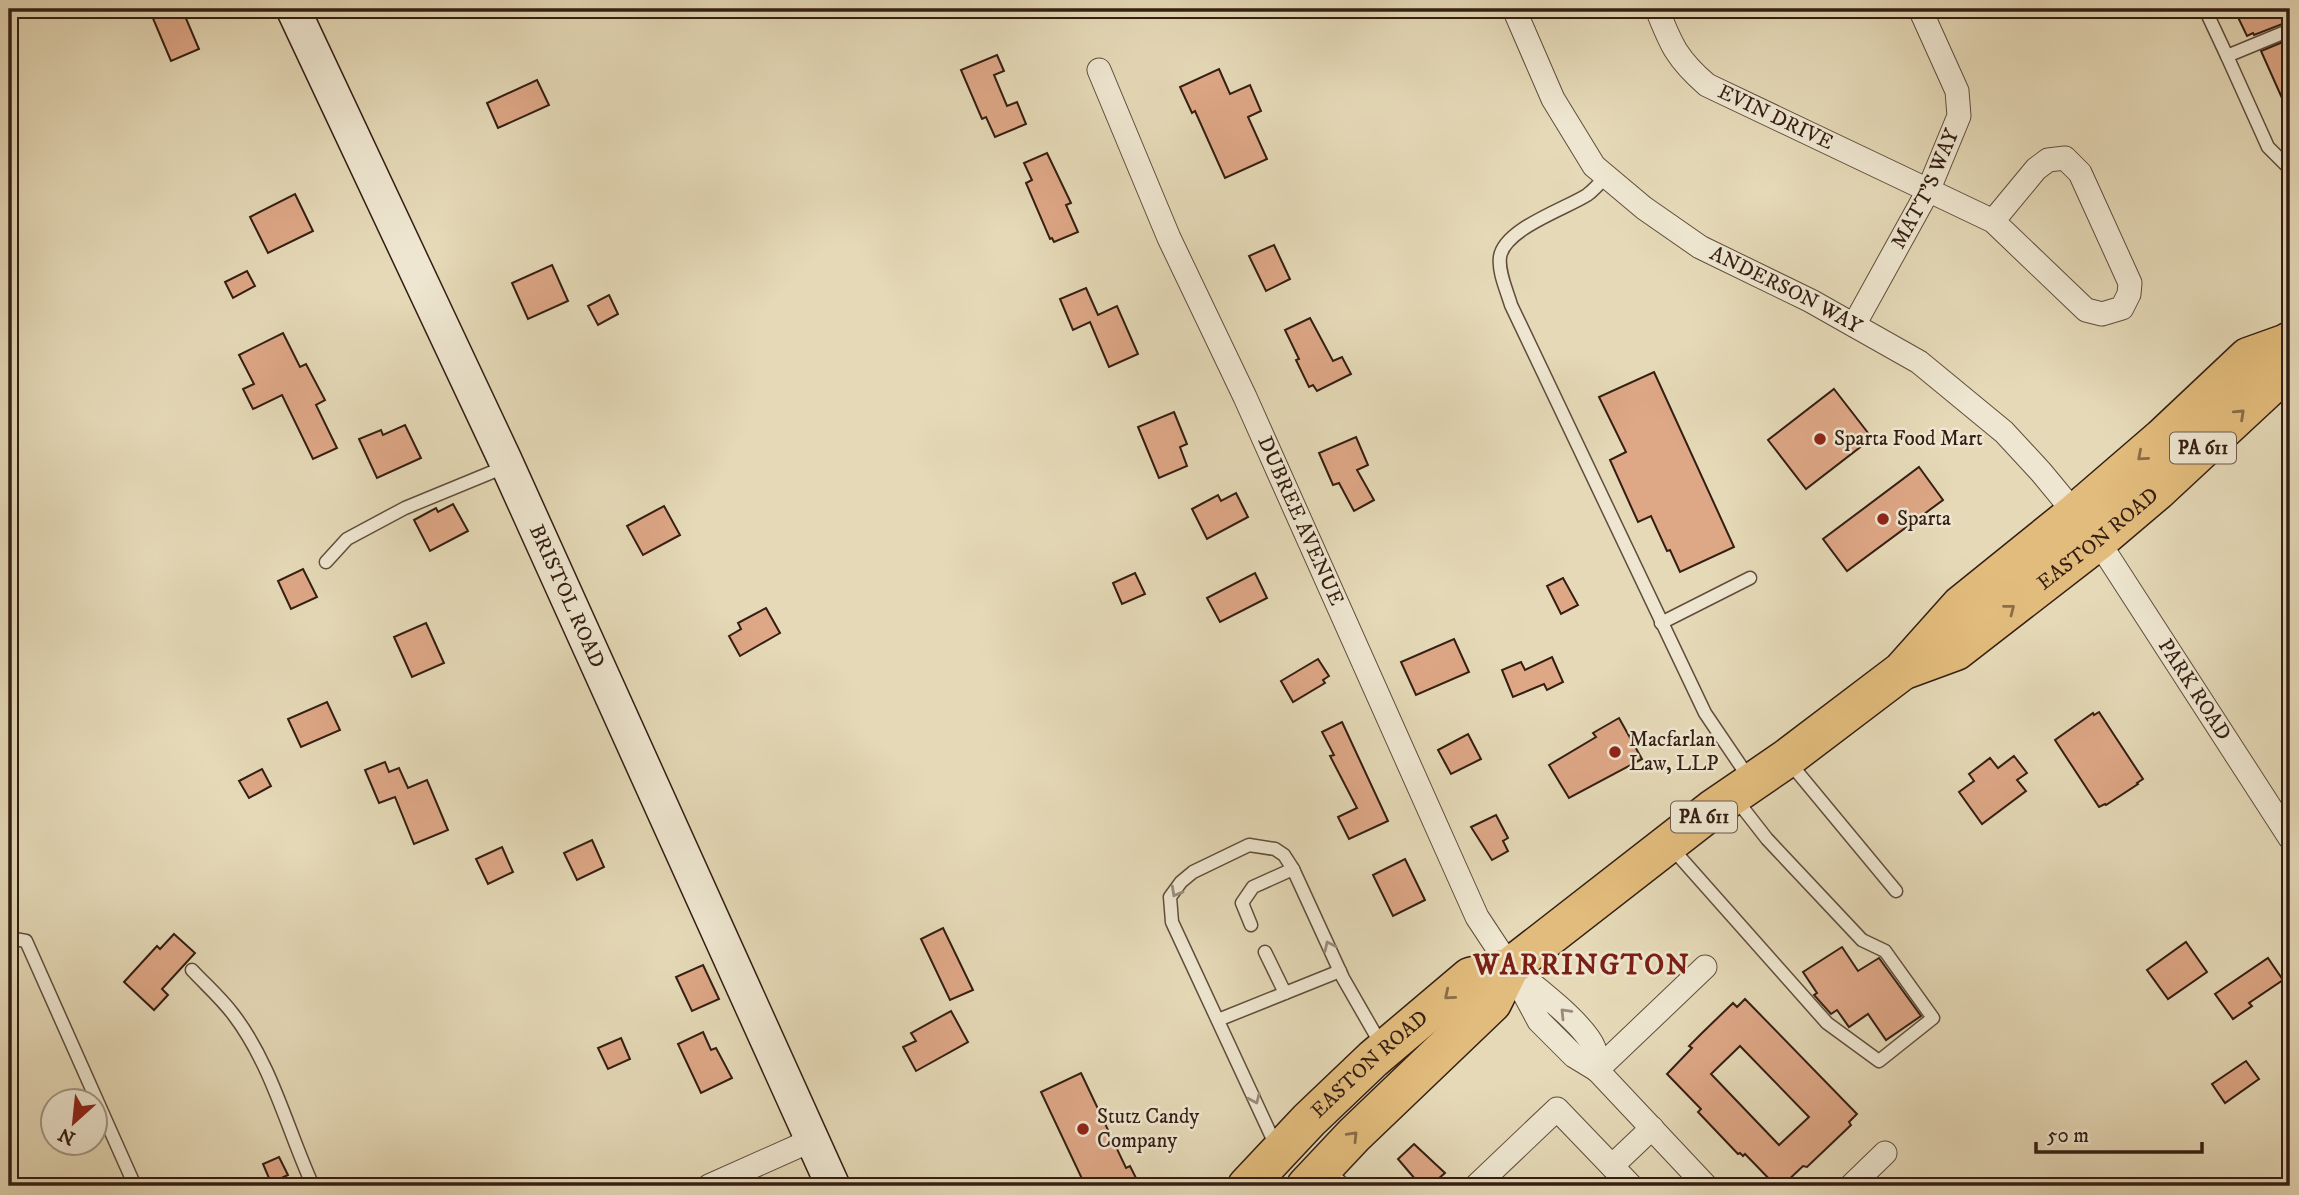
<svg xmlns="http://www.w3.org/2000/svg" width="2299" height="1195" font-family="'IM FELL DW Pica',serif">
<style>
.building{fill:#dea786;stroke:#341e13;stroke-width:2;fill-rule:evenodd}
.lines{fill:none;stroke-linecap:round;stroke-linejoin:round}
.service-casing{stroke:#604d3c;stroke-width:15}
.minor-casing{stroke:#604d3c;stroke-width:25}
.secondary-casing{stroke:#341e13;stroke-width:36}
.trunk-casing{stroke:#341e13;stroke-width:41}
.service{stroke:#eee6d0;stroke-width:12}
.minor{stroke:#eee6d0;stroke-width:23}
.secondary{stroke:#eee6d0;stroke-width:33}
.trunk{stroke:#e2bc7c;stroke-width:38}
.oneway{stroke:#8b6d48}
.oneway2{stroke:#9a8c7b}
.poi-dot{fill:#8f2418;stroke:#eee6d0;stroke-width:2.5}
.labels{text-anchor:middle;dominant-baseline:central;stroke-width:5;stroke-linejoin:round;paint-order:stroke}
.shield{fill:#eee6d0;stroke:#6c5a4c;stroke-width:2}
.shield-label{font-size:19px;font-weight:bold;fill:#341e13}
.street-label{font-size:21px;fill:#341e13;stroke:#eee6d0}
.poi-label{font-size:21px;fill:#341e13;stroke:#eee6d0;text-anchor:start}
.district-label{font-size:28px;font-weight:bold;letter-spacing:2px;fill:#7a1f14;stroke:#eee6d0}
</style>
<rect width="100%" height="100%" fill="#e5d9b7"/>
<filter id="stains"><feTurbulence type="fractalNoise" baseFrequency=".00286" numOctaves="4"/><feColorMatrix values="0 0 0 0 .2 0 0 0 0 .09 0 0 0 0 .02 0 0 0 .5 -.17"/></filter>
<radialGradient id="worn" r=".72"><stop offset=".6" stop-color="#630" stop-opacity="0"/><stop offset="1" stop-color="#630" stop-opacity=".3"/></radialGradient>
<g class="building">
<path d="M 149,9 L 182,9 L 199,49 L 171,61 Z"/>
<path d="M 2234,9 L 2290,9 L 2290,21 L 2254,35 L 2253,33 L 2247,36 Z"/>
<path d="M 2290,39 L 2290,116 L 2261,51 Z"/>
<path d="M 997,55 L 1004,71 L 994,75 L 1007,106 L 1017,102 L 1026,124 L 995,137 L 986,117 L 982,119 L 961,70 Z"/>
<path d="M 1219,69 L 1230,94 L 1250,85 L 1261,111 L 1248,117 L 1267,159 L 1225,178 L 1195,111 L 1192,113 L 1180,87 Z"/>
<path d="M 537,80 L 549,105 L 498,128 L 487,103 Z"/>
<path d="M 1047,153 L 1071,203 L 1066,205 L 1078,232 L 1054,242 L 1052,238 L 1050,239 L 1026,183 L 1032,180 L 1024,163 Z"/>
<path d="M 295,194 L 313,231 L 268,253 L 250,217 Z"/>
<path d="M 1274,245 L 1290,279 L 1266,291 L 1249,256 Z"/>
<path d="M 552,265 L 568,301 L 528,319 L 512,283 Z"/>
<path d="M 247,271 L 255,286 L 233,298 L 225,282 Z"/>
<path d="M 1086,288 L 1098,315 L 1117,306 L 1138,354 L 1109,367 L 1090,322 L 1073,330 L 1060,299 Z"/>
<path d="M 609,295 L 618,314 L 598,325 L 588,306 Z"/>
<path d="M 1310,318 L 1333,361 L 1342,357 L 1351,374 L 1317,391 L 1313,385 L 1309,387 L 1296,360 L 1299,359 L 1285,330 Z"/>
<path d="M 283,333 L 300,367 L 306,364 L 325,400 L 316,405 L 337,448 L 313,459 L 282,395 L 253,409 L 243,389 L 254,384 L 239,355 Z"/>
<path d="M 1654,372 L 1734,547 L 1680,572 L 1670,550 L 1667,551 L 1651,516 L 1638,522 L 1610,460 L 1626,452 L 1599,397 Z"/>
<path d="M 1834,389 L 1872,438 L 1806,489 L 1768,440 Z"/>
<path d="M 1174,412 L 1187,444 L 1180,447 L 1187,466 L 1159,478 L 1138,427 Z"/>
<path d="M 405,425 L 421,458 L 377,478 L 359,439 L 381,430 L 383,435 Z"/>
<path d="M 1356,437 L 1368,465 L 1357,470 L 1374,500 L 1354,511 L 1339,483 L 1333,485 L 1319,453 Z"/>
<path d="M 1919,467 L 1943,500 L 1847,571 L 1823,539 Z"/>
<path d="M 1236,493 L 1248,517 L 1207,539 L 1192,509 L 1218,495 L 1221,501 Z"/>
<path d="M 453,504 L 468,531 L 430,551 L 414,520 L 436,508 L 438,512 Z"/>
<path d="M 664,506 L 680,535 L 643,555 L 627,526 Z"/>
<path d="M 303,569 L 317,597 L 291,609 L 278,581 Z"/>
<path d="M 1135,573 L 1145,594 L 1122,604 L 1113,583 Z"/>
<path d="M 1255,573 L 1267,598 L 1220,622 L 1207,598 Z"/>
<path d="M 1563,578 L 1578,605 L 1561,614 L 1547,586 Z"/>
<path d="M 766,608 L 780,633 L 740,656 L 729,636 L 741,629 L 738,623 Z"/>
<path d="M 426,623 L 444,663 L 412,677 L 394,637 Z"/>
<path d="M 1454,639 L 1469,672 L 1416,695 L 1401,662 Z"/>
<path d="M 1552,657 L 1563,682 L 1547,690 L 1544,684 L 1513,697 L 1502,670 L 1521,662 L 1525,670 Z"/>
<path d="M 1318,659 L 1329,676 L 1323,680 L 1325,683 L 1293,702 L 1281,681 Z"/>
<path d="M 327,702 L 340,730 L 301,747 L 288,719 Z"/>
<path d="M 2099,712 L 2143,779 L 2137,783 L 2138,784 L 2106,805 L 2105,804 L 2099,807 L 2055,740 L 2093,713 L 2094,715 Z"/>
<path d="M 1619,718 L 1642,759 L 1569,798 L 1549,765 L 1596,737 L 1593,733 Z"/>
<path d="M 1342,722 L 1388,821 L 1349,839 L 1338,817 L 1357,808 L 1330,756 L 1334,755 L 1322,732 Z"/>
<path d="M 1468,734 L 1481,759 L 1451,774 L 1438,750 Z"/>
<path d="M 2014,756 L 2027,773 L 2017,780 L 2026,791 L 1982,824 L 1959,792 L 1974,781 L 1969,774 L 1990,758 L 1998,768 Z"/>
<path d="M 385,762 L 389,772 L 399,768 L 408,788 L 427,780 L 448,830 L 414,844 L 395,797 L 379,803 L 365,770 Z"/>
<path d="M 262,769 L 271,786 L 249,798 L 239,781 Z"/>
<path d="M 1496,815 L 1508,838 L 1503,841 L 1508,851 L 1492,860 L 1471,827 Z"/>
<path d="M 592,840 L 604,867 L 577,880 L 564,853 Z"/>
<path d="M 502,847 L 513,872 L 488,884 L 476,859 Z"/>
<path d="M 1405,859 L 1425,900 L 1393,916 L 1373,875 Z"/>
<path d="M 943,928 L 973,990 L 950,1000 L 921,939 Z"/>
<path d="M 174,934 L 195,953 L 162,989 L 168,995 L 154,1010 L 124,982 L 157,946 L 160,949 Z"/>
<path d="M 2186,942 L 2207,972 L 2168,999 L 2147,970 Z"/>
<path d="M 1842,947 L 1858,971 L 1879,958 L 1921,1016 L 1886,1040 L 1868,1014 L 1849,1027 L 1837,1010 L 1831,1014 L 1814,995 L 1817,993 L 1803,972 Z"/>
<path d="M 2268,958 L 2283,980 L 2249,1003 L 2252,1006 L 2233,1019 L 2215,994 Z"/>
<path d="M 703,965 L 719,999 L 692,1011 L 676,977 Z"/>
<path d="M 1745,999 L 1857,1114 L 1849,1122 L 1851,1125 L 1807,1167 L 1803,1166 L 1782,1186 L 1776,1186 L 1745,1154 L 1743,1156 L 1740,1153 L 1738,1154 L 1698,1112 L 1701,1109 L 1667,1074 L 1692,1048 L 1689,1046 L 1701,1034 L 1733,1003 L 1737,1007 ZM 1740,1046 L 1809,1117 L 1779,1145 L 1711,1074 Z"/>
<path d="M 951,1011 L 968,1042 L 916,1071 L 903,1047 L 916,1041 L 911,1033 Z"/>
<path d="M 703,1032 L 711,1050 L 716,1048 L 732,1078 L 701,1093 L 678,1044 Z"/>
<path d="M 621,1038 L 630,1059 L 608,1069 L 598,1048 Z"/>
<path d="M 2246,1061 L 2259,1079 L 2225,1103 L 2212,1084 Z"/>
<path d="M 1081,1073 L 1126,1168 L 1130,1166 L 1140,1186 L 1083,1186 L 1085,1185 L 1041,1092 Z"/>
<path d="M 1414,1144 L 1445,1173 L 1430,1186 L 1421,1186 L 1398,1159 Z"/>
<path d="M 279,1157 L 288,1175 L 271,1183 L 263,1164 Z"/>
</g>
<g class="lines">
<defs>
<g id="service">
<path d="M 2205,9 L 2227,56"/>
<path d="M 2290,30 L 2227,56 L 2268,147 L 2290,169"/>
<path d="M 1606,176 C 1600,183 1594,190 1587,195 C 1565,209 1504,229 1500,257 C 1498,272 1507,291 1511,305 L 1705,713 L 1749,778"/>
<path d="M 326,562 L 347,539 L 405,508 L 507,466"/>
<path d="M 1661,623 L 1750,578"/>
<path d="M 1789,762 L 1896,891"/>
<path d="M 1670,846 L 1827,1023 L 1879,1061 L 1933,1018 L 1885,951 L 1862,940 L 1767,839 L 1735,798"/>
<path d="M 1251,925 L 1242,903 L 1253,887 L 1293,869"/>
<path d="M 9,938 L 26,941 L 135,1186"/>
<path d="M 1265,952 L 1285,993"/>
<path d="M 192,970 C 205,984 221,998 233,1014 C 272,1065 287,1129 313,1186"/>
<path d="M 1218,1020 L 1340,971"/>
<path d="M 1277,1148 L 1172,922 L 1170,897 L 1181,882 L 1193,872 L 1249,845 L 1275,849 L 1284,855 L 1293,869 L 1343,978 L 1382,1046"/>
<path d="M 1327,1169 L 1345,1186"/>
</g>
<g id="minor">
<path id="s1" d="M 1514,9 L 1553,99 L 1594,166 L 1644,208 L 1700,247 L 1811,301 L 1919,362 L 2004,432 L 2041,472 L 2098,541 L 2290,838"/>
<path id="s2" d="M 1657,9 C 1671,45 1677,59 1707,85 L 1993,221 L 2086,310 L 2102,314 L 2122,308 L 2129,294 L 2130,283 L 2080,173 L 2065,158 L 2048,160 L 2036,169 L 1993,221"/>
<path id="s3" d="M 1099,70 L 1169,238 L 1245,397 L 1477,917 L 1510,967 L 1539,1021 L 1574,1056 L 1597,1070 L 1706,1186"/>
<path id="s4" d="M 1854,325 L 1928,191 L 1959,116 L 1957,91 L 1920,9"/>
<path d="M 1515,971 C 1535,986 1586,1026 1594,1048 C 1597,1055 1596,1063 1597,1070"/>
<path d="M 1597,1070 L 1705,967"/>
<path d="M 1612,1166 L 1652,1128"/>
<path d="M 709,1186 L 812,1140"/>
<path d="M 1476,1186 L 1557,1109 L 1631,1186"/>
<path d="M 1851,1186 L 1885,1153"/>
</g>
<g id="secondary">
<path id="s5" d="M 293,9 L 505,460 L 833,1186"/>
</g>
<g id="trunk">
<path id="s6" d="M 1907,669 L 1956,651 L 2098,541 L 2157,491 L 2271,385 L 2290,341"/>
<path id="s7" d="M 1247,1186 L 1309,1120 L 1373,1059 L 1470,977 L 1510,967 L 1713,809 L 1786,759 L 1902,671 L 1961,605 L 2075,513 L 2162,438 L 2248,357 L 2290,342"/>
<path d="M 1306,1186 L 1354,1135 L 1492,1003 L 1510,967"/>
</g>
</defs>
<use href="#service" class="service-casing"/>
<use href="#minor" class="minor-casing"/>
<use href="#secondary" class="secondary-casing"/>
<use href="#trunk" class="trunk-casing"/>
<use href="#service" class="service"/>
<use href="#minor" class="minor"/>
<use href="#secondary" class="secondary"/>
<use href="#trunk" class="trunk"/>
</g>
<defs><path id="oneway-chevron" d="M-2-3.5L2.5 0L-2 3.5" fill="none" stroke-width="1.6" stroke-linecap="round" stroke-linejoin="round" transform="scale(1.75)"/></defs>
<g class="oneway">
<use href="#oneway-chevron" transform="translate(2240 414) rotate(-43)"/>
<use href="#oneway-chevron" transform="translate(2142 456) rotate(139)"/>
<use href="#oneway-chevron" transform="translate(2010 609) rotate(-38)"/>
<use href="#oneway-chevron" transform="translate(1449 995) rotate(140)"/>
<use href="#oneway-chevron" transform="translate(1353 1136) rotate(-46)"/>
</g>
<g class="oneway2">
<use href="#oneway-chevron" transform="translate(1176 892) rotate(119)"/>
<use href="#oneway-chevron" transform="translate(1329 946) rotate(-115)"/>
<use href="#oneway-chevron" transform="translate(1565 1013) rotate(-134)"/>
<use href="#oneway-chevron" transform="translate(1255 1099) rotate(66)"/>
</g>
<g class="poi-dot">
<circle cx="1820" cy="439" r="7"/>
<circle cx="1883" cy="519" r="7"/>
<circle cx="1615" cy="752" r="7"/>
<circle cx="1083" cy="1129" r="7"/>
</g>
<g class="labels">
<g class="shield">
<rect x="2170" y="432.5" width="66" height="31" rx="5"/>
<rect x="1671" y="801.5" width="66" height="31" rx="5"/>
</g>
<g class="shield-label">
<text x="2203" y="448">PA 611</text>
<text x="1704" y="817">PA 611</text>
</g>
<g class="street-label">
<text stroke="none"><textPath href="#s2" startOffset="168">EVIN DRIVE</textPath></text>
<text stroke="none"><textPath href="#s4" startOffset="154">MATT'S WAY</textPath></text>
<text stroke="none"><textPath href="#s1" startOffset="406">ANDERSON WAY</textPath></text>
<text stroke="none"><textPath href="#s3" startOffset="494">DUBREE AVENUE</textPath></text>
<text stroke="none"><textPath href="#s6" startOffset="233">EASTON ROAD</textPath></text>
<text stroke="none"><textPath href="#s5" startOffset="648">BRISTOL ROAD</textPath></text>
<text stroke="none"><textPath href="#s1" startOffset="989">PARK ROAD</textPath></text>
<text stroke="none"><textPath href="#s7" startOffset="173">EASTON ROAD</textPath></text>
</g>
<g class="poi-label">
<text x="1834" y="439">Sparta Food Mart</text>
<text x="1897" y="519">Sparta</text>
<text x="1629" y="740">Macfarlan<tspan x="1629" dy="24">Law, LLP</tspan></text>
<text x="1097" y="1117">Stutz Candy<tspan x="1097" dy="24">Company</tspan></text>
</g>
<g class="district-label">
<text x="1582" y="965">WARRINGTON</text>
</g>
</g>
<rect width="2299" height="1195" fill="none" stroke="#e5d9b7" stroke-width="35"/>
<rect x="10" y="10" width="2278" height="1174" fill="none" stroke="#341e13" stroke-width="3.5"/>
<rect x="18" y="18" width="2264" height="1160" fill="none" stroke="#341e13" stroke-width="2"/>
<g transform="translate(74 1122) rotate(207)"><circle r="33" fill="#eee6d0" stroke="#a49684" stroke-width="2"/>
<path d="M0-5L12 26L0 18L-12 26Z" fill="#8f2418"/>
<text y="-10" font-size="19" font-weight="bold" text-anchor="middle" fill="#341e13">N</text>
</g>
<path d="M2036 1142v10h166v-10" fill="none" stroke="#341e13" stroke-width="3.5"/>
<text x="2047" y="1142" font-size="21" fill="#341e13" stroke="#eee6d0" stroke-width="5" paint-order="stroke">50 m</text>
<rect width="100%" height="100%" filter="url(#stains)"/>
<rect width="100%" height="100%" fill="url(#worn)"/>
</svg>
